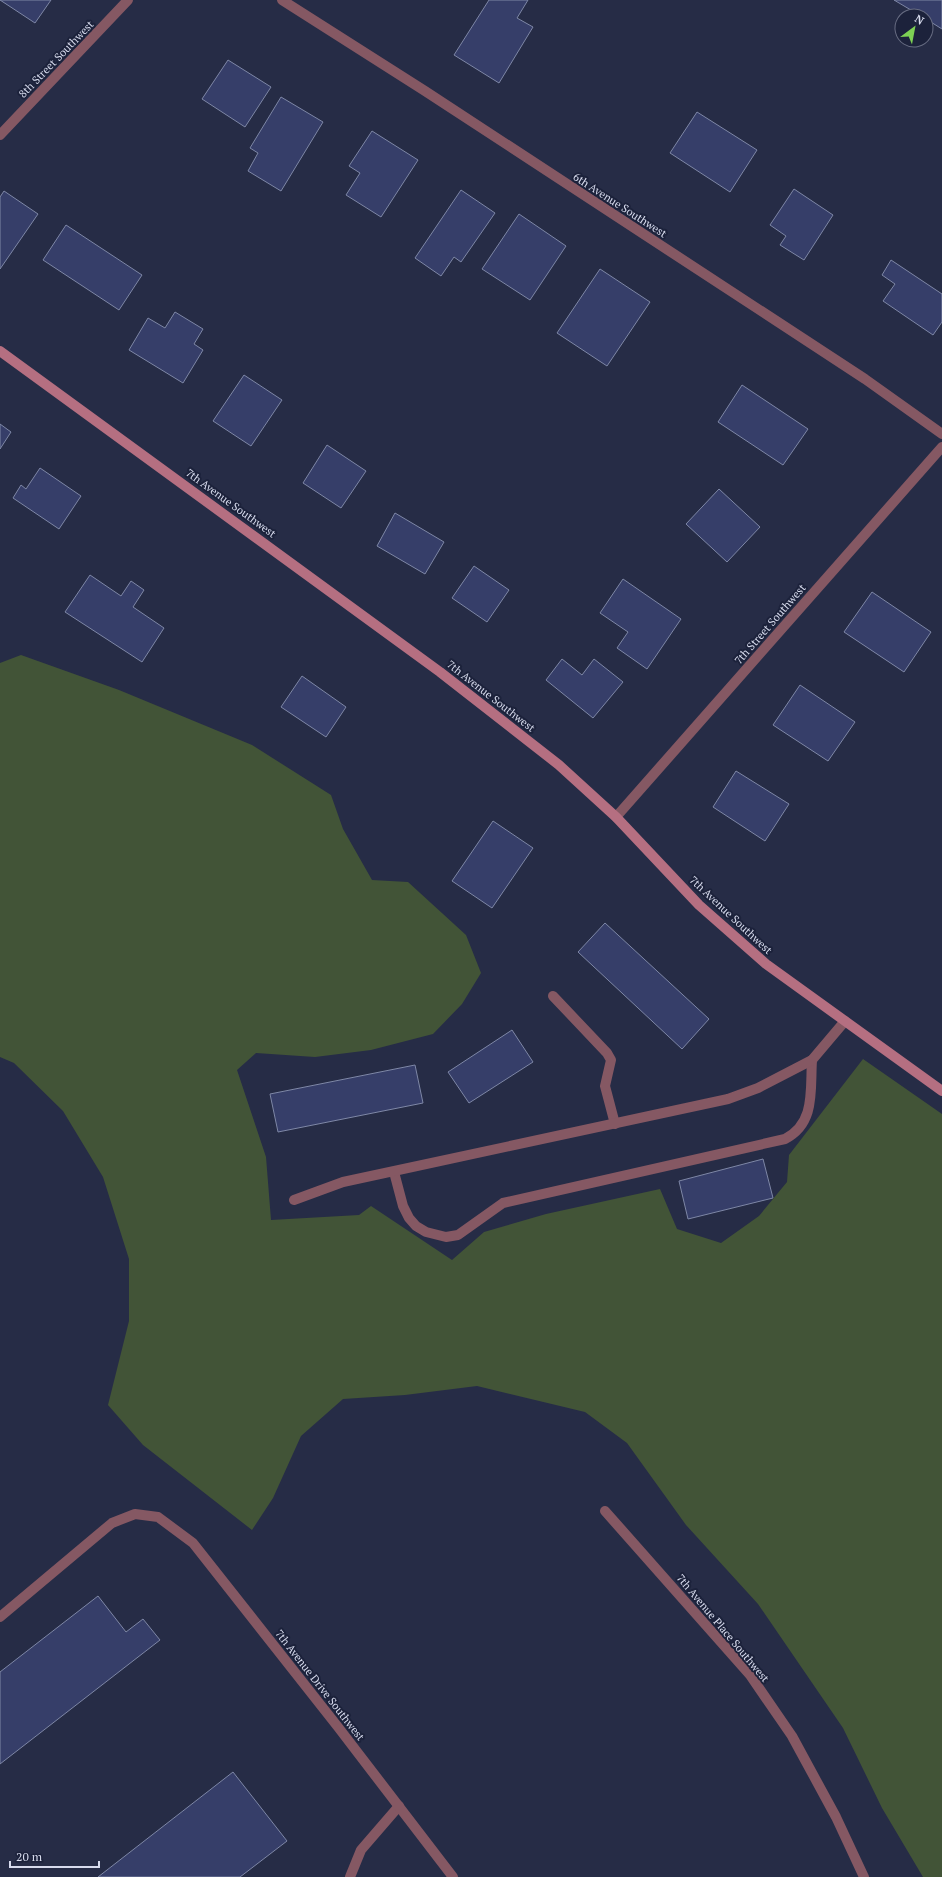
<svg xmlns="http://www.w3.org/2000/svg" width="942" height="1877" font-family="'PT Serif',serif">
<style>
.green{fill:#425437}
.building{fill:#363e69;stroke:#7e87a6}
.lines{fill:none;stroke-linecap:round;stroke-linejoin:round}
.lane{stroke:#855863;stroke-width:10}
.street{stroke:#855863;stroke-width:10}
.secondary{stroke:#b56f81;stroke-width:10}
.labels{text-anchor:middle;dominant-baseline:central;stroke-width:4;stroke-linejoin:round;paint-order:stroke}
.street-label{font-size:11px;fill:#d7dbed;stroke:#1c223b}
</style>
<rect width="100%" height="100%" fill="#262c46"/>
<path class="green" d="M 21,655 L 119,690 L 252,745 L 331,795 L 343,829 L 372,880 L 408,882 L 466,935 L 481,973 L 462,1004 L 433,1034 L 371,1050 L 315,1057 L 256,1053 L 237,1070 L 266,1157 L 271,1220 L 359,1215 L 371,1206 L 452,1260 L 484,1232 L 546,1214 L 660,1189 L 677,1229 L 721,1243 L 759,1216 L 787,1182 L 789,1155 L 863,1059 L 942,1114 L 942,1877 L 923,1877 L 882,1808 L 843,1728 L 758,1604 L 686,1525 L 627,1443 L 585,1412 L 477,1386 L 405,1395 L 343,1399 L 301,1436 L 273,1498 L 252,1530 L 143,1445 L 108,1405 L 129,1321 L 129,1259 L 103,1177 L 63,1111 L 14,1063 L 0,1057 L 0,663 Z"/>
<g class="building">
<path d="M 0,0 L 51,0 L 35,23 Z"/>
<path d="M 489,0 L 528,0 L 517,18 L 533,27 L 499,83 L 454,55 Z"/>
<path d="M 894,0 L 942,0 L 942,29 L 926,19 L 926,16 L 921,16 Z"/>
<path d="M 228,60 L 271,87 L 245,127 L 202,99 Z"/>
<path d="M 281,97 L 323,122 L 281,191 L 248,171 L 258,153 L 250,148 Z"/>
<path d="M 697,112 L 757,150 L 730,192 L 670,153 Z"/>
<path d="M 372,131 L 418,160 L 381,217 L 346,195 L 360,173 L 349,166 Z"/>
<path d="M 794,189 L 833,215 L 804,260 L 780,245 L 786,236 L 770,225 Z"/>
<path d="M 461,190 L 495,213 L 461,262 L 454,257 L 441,276 L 415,258 Z"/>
<path d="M 4,191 L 38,214 L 0,269 L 0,197 Z"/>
<path d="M 519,214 L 566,246 L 530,300 L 482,269 Z"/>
<path d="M 66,225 L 142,275 L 119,310 L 43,260 Z"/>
<path d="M 891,260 L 942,294 L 942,322 L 933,335 L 883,301 L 895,284 L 882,275 Z"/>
<path d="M 600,269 L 650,302 L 607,366 L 557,333 Z"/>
<path d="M 175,312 L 203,329 L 194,344 L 203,350 L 183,383 L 129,350 L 148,318 L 165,328 Z"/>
<path d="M 244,375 L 282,400 L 251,446 L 213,421 Z"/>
<path d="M 742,385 L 808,429 L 783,465 L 718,422 Z"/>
<path d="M 0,424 L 11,432 L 0,449 Z"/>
<path d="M 327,445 L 366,471 L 341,508 L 303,483 Z"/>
<path d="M 40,468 L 81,496 L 59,529 L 13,498 L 21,485 L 26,489 Z"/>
<path d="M 719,489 L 760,527 L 727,562 L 686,524 Z"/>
<path d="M 395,513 L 444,542 L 425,574 L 377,546 Z"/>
<path d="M 474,566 L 509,590 L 487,622 L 452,598 Z"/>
<path d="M 90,575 L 121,596 L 131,581 L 144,590 L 133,607 L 164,628 L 142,662 L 65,612 Z"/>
<path d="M 623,579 L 681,619 L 647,669 L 617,648 L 628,632 L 600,613 Z"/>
<path d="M 872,592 L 931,632 L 904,672 L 844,632 Z"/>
<path d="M 562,659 L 582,675 L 594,659 L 623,682 L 593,718 L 546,680 Z"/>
<path d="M 302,676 L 346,707 L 326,737 L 281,707 Z"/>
<path d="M 800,685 L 855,722 L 828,761 L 773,725 Z"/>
<path d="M 736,771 L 789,804 L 765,841 L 713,807 Z"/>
<path d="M 493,821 L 533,848 L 492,908 L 452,881 Z"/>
<path d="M 605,923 L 709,1019 L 682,1049 L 578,952 Z"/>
<path d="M 512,1030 L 533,1062 L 469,1103 L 448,1072 Z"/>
<path d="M 415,1065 L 423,1103 L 278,1132 L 270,1094 Z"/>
<path d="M 763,1159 L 773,1198 L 688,1219 L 679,1181 Z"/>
<path d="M 98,1596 L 126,1632 L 143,1619 L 160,1640 L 0,1764 L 0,1672 Z"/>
<path d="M 233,1772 L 287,1841 L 240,1877 L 98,1877 Z"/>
</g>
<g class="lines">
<g class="lane">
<path d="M 553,996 L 607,1053 L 611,1060 L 605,1086 L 615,1124"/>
<path d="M 394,1172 L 403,1206 L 409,1218 L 416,1226 L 426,1232 L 446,1237 L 458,1235 L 503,1203 L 785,1139 C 816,1123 810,1090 812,1060"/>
<path d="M 294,1200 L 343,1182 L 728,1099 L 758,1088 L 812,1060 L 845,1021"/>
<path d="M 350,1877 L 361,1850 L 399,1806"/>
</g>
<g class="street">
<path d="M 282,0 L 425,91 L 865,379 L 942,434"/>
<path d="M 0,135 L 128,0"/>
<path d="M 616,817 L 942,447"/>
<path d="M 605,1511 L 750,1675 L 792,1736 L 836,1817 L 864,1877"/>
<path d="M 0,1617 L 112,1523 L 135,1514 L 158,1517 L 193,1543 L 338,1727 L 453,1877"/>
</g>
<path class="secondary" d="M 0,351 L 440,672 L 559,765 L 616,817 L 699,905 L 766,964 L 942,1091"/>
</g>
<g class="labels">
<g class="street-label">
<text transform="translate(56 59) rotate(-46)">8th Street Southwest</text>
<text transform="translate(620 205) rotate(33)">6th Avenue Southwest</text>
<text transform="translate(231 503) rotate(36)">7th Avenue Southwest</text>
<text transform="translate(770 624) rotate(-49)">7th Street Southwest</text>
<text transform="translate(491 696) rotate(38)">7th Avenue Southwest</text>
<text transform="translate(731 915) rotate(43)">7th Avenue Southwest</text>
<text transform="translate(723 1628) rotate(50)">7th Avenue Place Southwest</text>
<text transform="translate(320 1685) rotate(52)">7th Avenue Drive Southwest</text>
</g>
</g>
<g transform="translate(914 28) rotate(32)"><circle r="19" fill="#1c223b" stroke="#676c82"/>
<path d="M0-3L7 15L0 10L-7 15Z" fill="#7dd154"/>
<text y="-6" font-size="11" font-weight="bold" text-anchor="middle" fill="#d7dbed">N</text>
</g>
<path d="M10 1861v6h89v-6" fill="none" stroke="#d7dbed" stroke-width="2"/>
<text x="16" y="1861" font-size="12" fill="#d7dbed" stroke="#1c223b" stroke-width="3" paint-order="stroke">20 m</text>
</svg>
